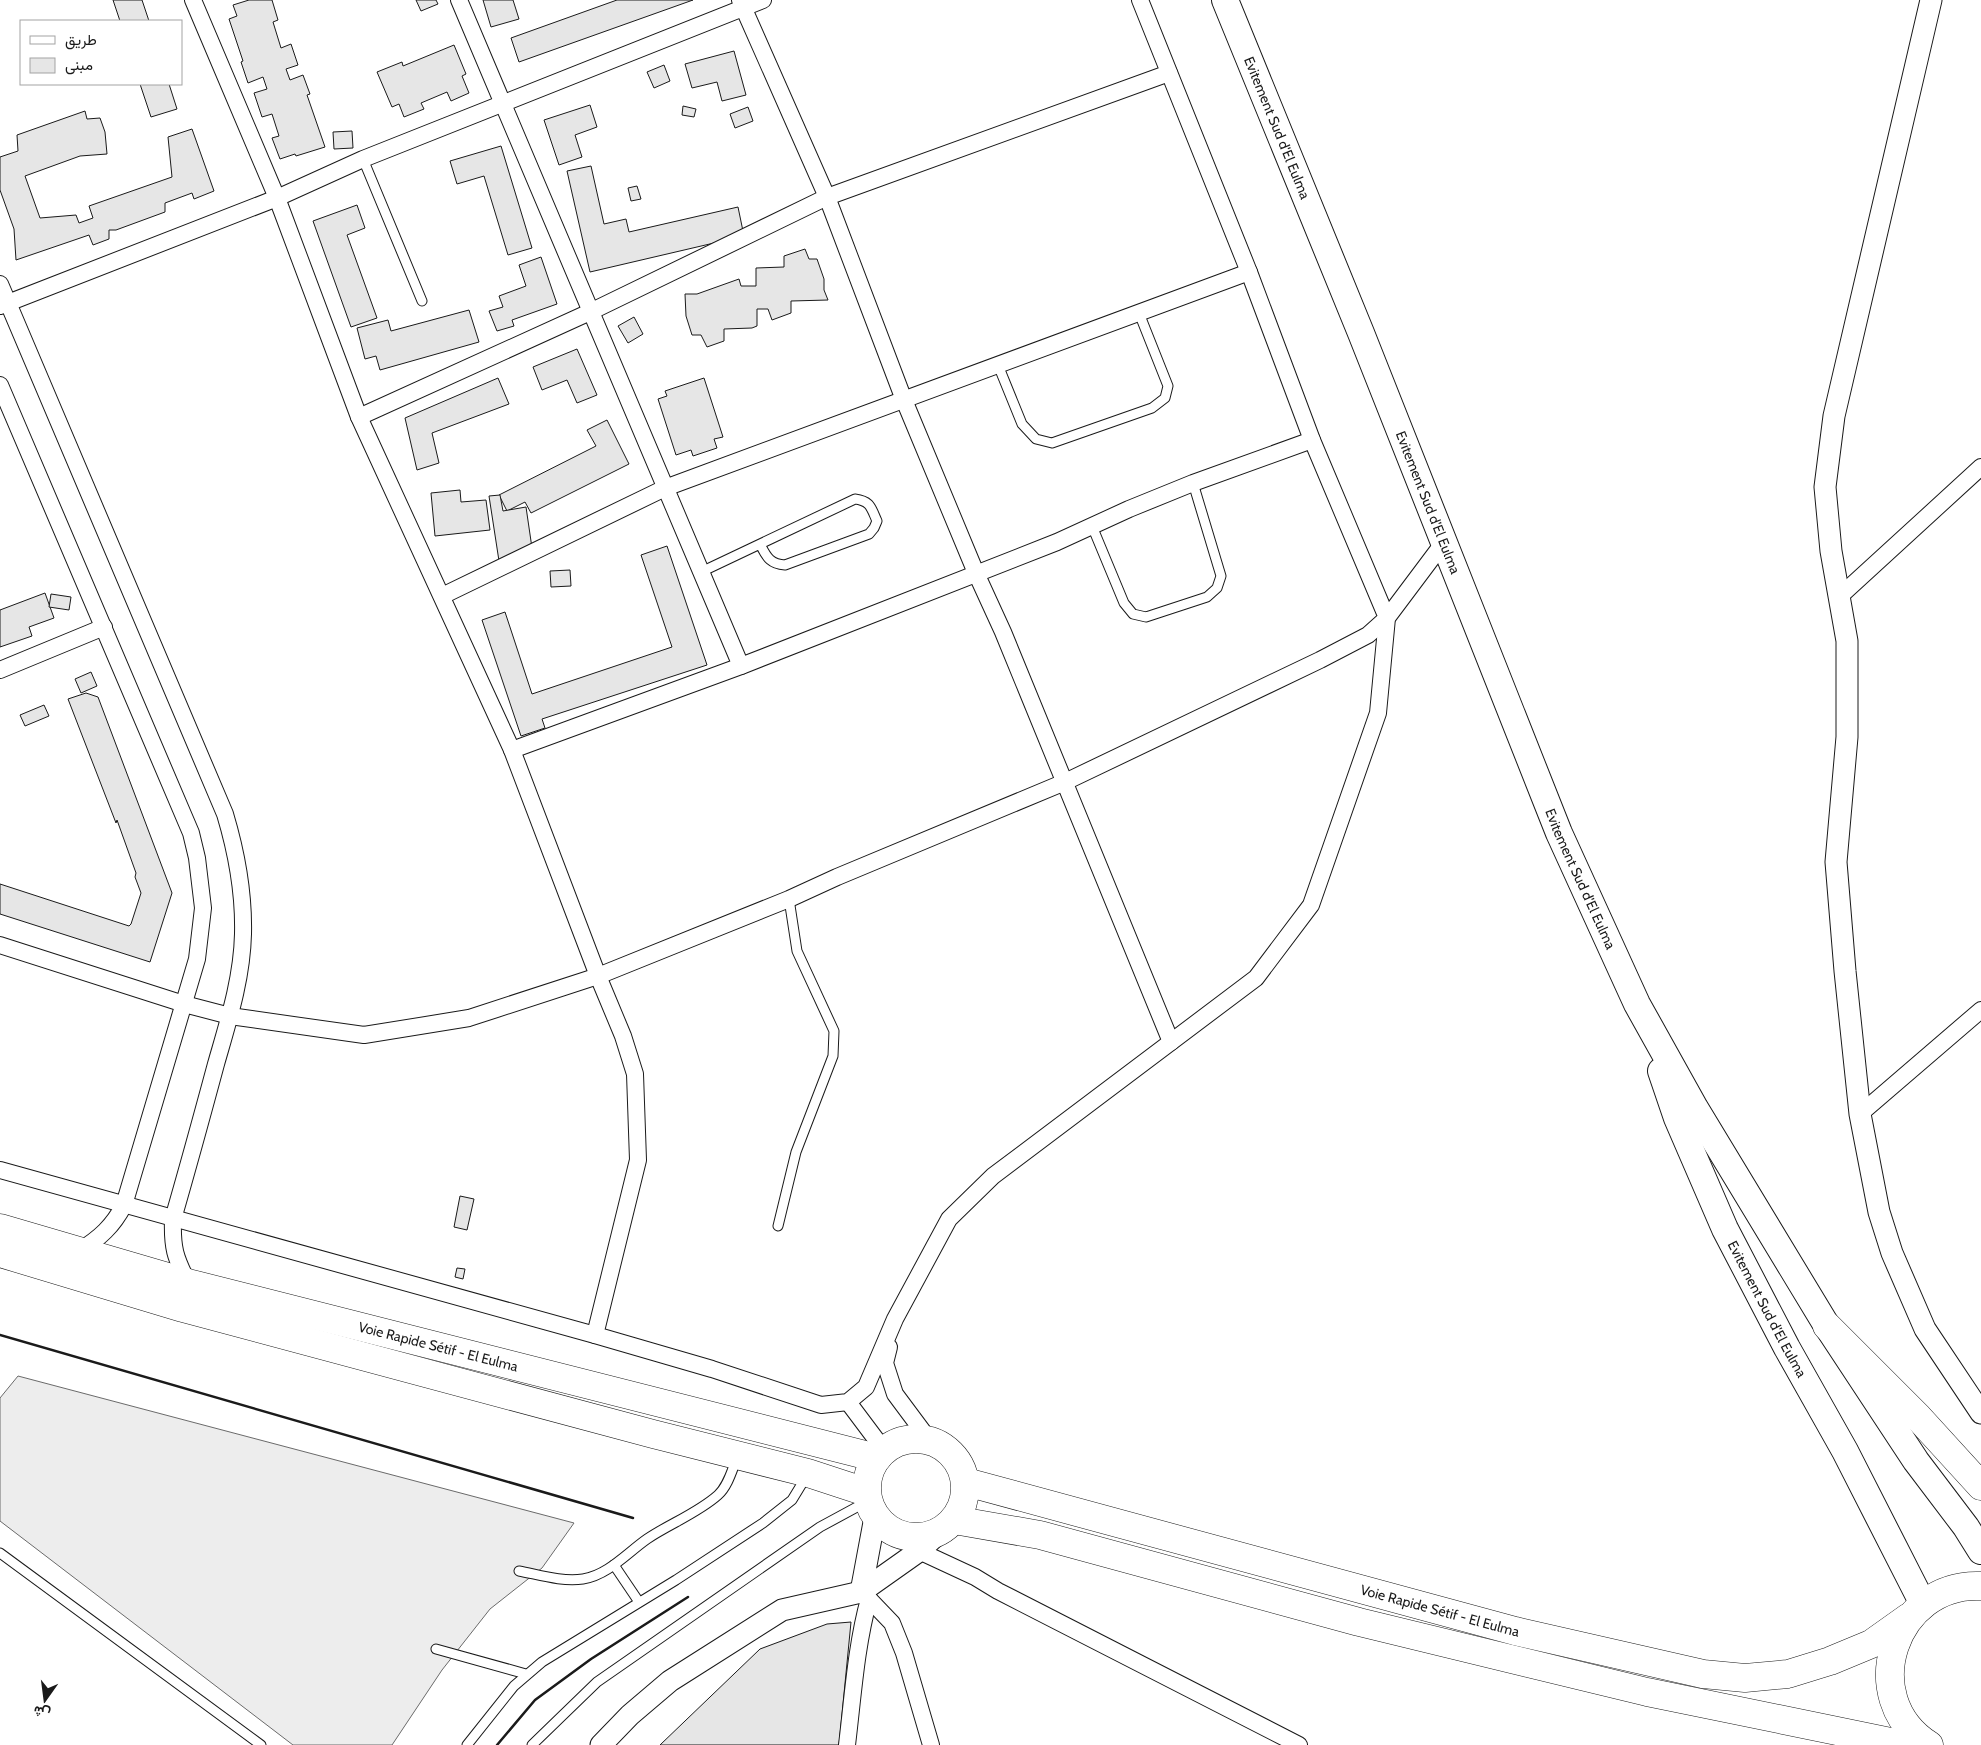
<svg xmlns="http://www.w3.org/2000/svg" width="1981" height="1745" font-family="Cabin,Vazirmatn,sans-serif">
<style>
.parking{fill:#ededed;stroke:#6a6a6a}
.building{fill:#e6e6e6;stroke:#1a1a1a}
.lines{fill:none;stroke-linecap:round;stroke-linejoin:round}
.service-casing{stroke:#1a1a1a;stroke-width:11}
.minor-casing{stroke:#1a1a1a;stroke-width:18}
.tertiary-casing{stroke:#1a1a1a;stroke-width:23}
.primary-casing{stroke:#1a1a1a;stroke-width:28}
.trunk-casing{stroke:#1a1a1a;stroke-width:29}
.service{stroke:#fff;stroke-width:9}
.minor{stroke:#fff;stroke-width:16}
.tertiary{stroke:#fff;stroke-width:21}
.primary{stroke:#fff;stroke-width:26}
.trunk{stroke:#fff;stroke-width:28}
.wall{stroke:#1a1a1a;stroke-width:2.5}
.labels{text-anchor:middle;dominant-baseline:central;stroke-width:4;stroke-linejoin:round;paint-order:stroke}
.street-label{font-size:14px;fill:#1a1a1a;stroke:#fff}
</style>
<rect width="100%" height="100%" fill="#fff"/>
<path class="parking" d="M 18,1376 L 574,1523 L 542,1568 L 490,1609 L 442,1670 L 392,1745 L 293,1745 L 0,1521 L 0,1398 Z"/>
<g class="building">
<path d="M 113,0 L 142,0 L 149,21 L 120,21 Z"/>
<path d="M 249,0 L 272,0 L 278,20 L 273,22 L 281,48 L 291,44 L 298,65 L 286,69 L 290,80 L 303,75 L 310,94 L 307,95 L 325,147 L 296,156 L 295,154 L 280,159 L 272,138 L 279,136 L 272,114 L 262,117 L 254,93 L 267,89 L 263,77 L 248,83 L 241,62 L 243,61 L 229,19 L 237,16 L 233,5 Z"/>
<path d="M 416,0 L 436,0 L 438,4 L 421,11 Z"/>
<path d="M 483,0 L 513,0 L 519,19 L 491,27 Z"/>
<path d="M 617,0 L 693,0 L 519,62 L 511,38 Z"/>
<path d="M 454,45 L 466,74 L 462,76 L 469,93 L 451,101 L 447,92 L 421,103 L 424,109 L 404,117 L 399,104 L 392,107 L 377,72 L 402,62 L 403,66 Z"/>
<path d="M 734,51 L 746,95 L 722,101 L 717,82 L 692,88 L 685,64 Z"/>
<path d="M 664,65 L 670,81 L 654,88 L 647,72 Z"/>
<path d="M 140,84 L 169,84 L 177,109 L 151,117 Z"/>
<path d="M 590,105 L 597,127 L 575,135 L 582,157 L 559,165 L 544,120 Z"/>
<path d="M 683,106 L 696,109 L 694,117 L 682,115 Z"/>
<path d="M 748,107 L 753,121 L 735,128 L 730,114 Z"/>
<path d="M 85,111 L 87,119 L 100,118 L 105,132 L 107,154 L 80,156 L 25,176 L 40,218 L 76,215 L 79,223 L 93,218 L 89,206 L 172,177 L 168,137 L 192,129 L 214,191 L 194,199 L 192,193 L 165,203 L 165,212 L 116,230 L 109,230 L 109,239 L 93,245 L 89,235 L 16,260 L 14,229 L 0,190 L 0,157 L 18,151 L 17,135 Z"/>
<path d="M 352,131 L 353,148 L 334,149 L 333,132 Z"/>
<path d="M 501,146 L 532,248 L 508,255 L 484,176 L 457,184 L 450,161 Z"/>
<path d="M 591,166 L 604,224 L 626,219 L 629,232 L 738,207 L 744,236 L 590,272 L 567,171 Z"/>
<path d="M 637,186 L 641,199 L 631,201 L 628,188 Z"/>
<path d="M 357,205 L 365,228 L 347,235 L 377,318 L 351,327 L 313,221 Z"/>
<path d="M 805,249 L 809,259 L 817,259 L 824,279 L 824,290 L 828,300 L 791,301 L 791,313 L 772,320 L 768,309 L 757,309 L 757,326 L 752,328 L 724,329 L 724,341 L 707,347 L 701,335 L 692,335 L 686,316 L 685,294 L 697,294 L 739,279 L 741,286 L 756,286 L 756,268 L 784,267 L 784,256 Z"/>
<path d="M 541,257 L 557,304 L 512,320 L 514,326 L 497,331 L 489,311 L 503,307 L 499,296 L 526,286 L 519,265 Z"/>
<path d="M 469,310 L 479,342 L 380,370 L 376,356 L 365,359 L 357,328 L 388,320 L 391,331 Z"/>
<path d="M 634,317 L 643,334 L 628,343 L 618,326 Z"/>
<path d="M 577,349 L 597,395 L 577,403 L 567,380 L 542,390 L 533,367 Z"/>
<path d="M 498,378 L 509,404 L 432,433 L 439,463 L 417,470 L 405,418 Z"/>
<path d="M 704,378 L 723,437 L 714,439 L 717,448 L 693,456 L 691,450 L 676,455 L 658,399 L 667,396 L 665,391 Z"/>
<path d="M 607,420 L 629,464 L 531,513 L 525,502 L 507,511 L 499,495 L 596,446 L 587,430 Z"/>
<path d="M 460,490 L 461,502 L 486,500 L 490,530 L 435,536 L 431,493 Z"/>
<path d="M 500,495 L 503,511 L 526,507 L 532,548 L 499,561 L 489,496 Z"/>
<path d="M 667,546 L 707,665 L 542,719 L 545,728 L 521,736 L 482,620 L 505,612 L 532,694 L 672,647 L 641,555 Z"/>
<path d="M 570,570 L 571,586 L 551,587 L 550,571 Z"/>
<path d="M 45,593 L 54,618 L 29,627 L 32,636 L 0,647 L 0,610 Z"/>
<path d="M 51,594 L 71,597 L 69,610 L 49,607 Z"/>
<path d="M 91,672 L 97,686 L 81,693 L 75,679 Z"/>
<path d="M 86,693 L 98,697 L 172,893 L 150,962 L 0,914 L 0,884 L 129,926 L 131,924 L 141,893 L 135,877 L 136,873 L 117,820 L 116,823 L 68,699 Z"/>
<path d="M 44,705 L 49,716 L 25,726 L 20,715 Z"/>
<path d="M 460,1196 L 474,1199 L 467,1230 L 454,1227 Z"/>
<path d="M 457,1268 L 465,1269 L 463,1279 L 455,1277 Z"/>
<path d="M 851,1622 L 839,1745 L 660,1745 L 760,1649 L 827,1624 Z"/>
</g>
<g class="lines">
<defs>
<g id="service">
<path d="M 363,159 L 422,301"/>
<path d="M 998,365 L 1022,424 L 1036,439 L 1052,443 L 1152,408 L 1165,398 L 1168,386 L 1139,313"/>
<path d="M 1092,526 L 1124,603 L 1133,614 L 1146,617 L 1207,597 L 1217,588 L 1221,576 L 1193,483"/>
<path d="M 701,572 L 855,499 C 871,501 871,508 877,521 L 874,528 L 869,534 L 785,565 C 771,564 767,558 761,546"/>
<path d="M 778,1226 L 796,1152 L 833,1056 L 834,1031 L 797,951 L 789,899"/>
<path d="M 0,1553 L 261,1745"/>
<path d="M 614,1565 L 639,1602"/>
<path d="M 519,1571 C 540,1575 562,1582 583,1579 C 608,1575 627,1553 647,1539 C 669,1524 698,1513 718,1495 C 728,1486 732,1470 737,1458"/>
<path d="M 436,1649 L 526,1674"/>
<path d="M 467,1745 L 514,1686 L 542,1662 L 676,1580 L 763,1523 L 792,1500 L 806,1477"/>
<path d="M 532,1745 L 597,1682 L 820,1527 L 868,1501"/>
</g>
<g id="minor">
<path d="M 193,0 L 277,198 L 359,417 L 512,750 L 741,666 L 1057,542 L 1129,509 L 1193,483 L 1312,440"/>
<path d="M 459,0 L 741,666"/>
<path d="M 740,0 L 827,197 L 904,400 L 976,573 L 1003,632 L 1171,1042"/>
<path d="M 0,284 L 225,814 C 237,854 244,893 243,934 C 242,979 228,1022 216,1064 C 202,1116 188,1167 173,1219 C 172,1248 175,1257 188,1283"/>
<path d="M 0,306 L 277,198 L 363,159 L 763,0"/>
<path d="M 0,385 L 191,833 L 197,858 L 203,908 L 197,959 L 124,1205 C 113,1226 100,1238 79,1251"/>
<path d="M 359,417 L 590,312 L 827,197 L 1169,73"/>
<path d="M 442,596 L 665,488 L 1249,272"/>
<path d="M 1839,597 L 1981,467"/>
<path d="M 0,670 L 104,627"/>
<path d="M 512,750 L 598,976 L 623,1036 L 635,1074 L 638,1160 L 595,1335 L 712,1369 L 821,1405 L 848,1402 L 866,1387 L 895,1319 L 949,1219 L 993,1176 L 1256,978 L 1311,905 L 1378,713 L 1387,618 L 1444,542"/>
<path d="M 0,945 L 184,1004 L 230,1016 L 364,1035 L 469,1018 L 598,976 L 789,899 L 837,877 L 1065,782 L 1320,660 L 1368,635 L 1387,618 L 1312,440 L 1249,272 L 1140,0"/>
<path d="M 1860,1114 L 1981,1010"/>
<path d="M 0,1170 L 595,1335"/>
<path d="M 889,1347 L 885,1363 L 895,1394 L 930,1441"/>
<path d="M 848,1402 L 884,1450"/>
<path d="M 919,1551 L 975,1577 L 998,1591 L 1299,1745"/>
<path d="M 869,1599 L 892,1623 L 904,1653 L 931,1745"/>
<path d="M 847,1745 C 853,1696 856,1646 869,1599 L 863,1593"/>
</g>
<g id="tertiary">
<path d="M 1931,0 L 1834,416 L 1825,487 L 1831,551 L 1847,641 L 1847,737 L 1836,862 L 1845,971 L 1860,1114 L 1879,1212 L 1892,1253 L 1925,1329 L 1981,1413"/>
<path d="M 861,1592 L 875,1517"/>
<path d="M 601,1745 L 630,1715 L 670,1681 L 782,1610 L 861,1592 L 919,1551 L 942,1530"/>
</g>
<g id="primary">
<path id="s1" d="M 1225,0 L 1361,333 L 1559,833 L 1637,1004 L 1695,1108 L 1827,1326 L 1916,1461 L 1966,1527 L 1981,1551"/>
<path id="s2" d="M 1661,1071 L 1677,1118 L 1725,1229 L 1787,1348 L 1845,1451 L 1923,1604"/>
</g>
<g id="trunk">
<path id="s3" d="M 0,1228 L 188,1283 L 877,1458"/>
<path d="M 0,1253 L 183,1308 L 653,1434 L 808,1473 L 866,1492"/>
<path d="M 1827,1326 L 1918,1417 L 1981,1486"/>
<circle cx="916" cy="1488" r="49"/>
<path id="s4" d="M 966,1482 L 1515,1631 L 1703,1674 L 1745,1678 L 1788,1674 L 1830,1661 L 1871,1644 L 1909,1617"/>
<path d="M 954,1520 L 1040,1535 L 1359,1622 L 1647,1692 L 1905,1745"/>
<path d="M 1929,1745 C 1855,1698 1894,1582 1981,1586"/>
</g>
</defs>
<use href="#service" class="service-casing"/>
<use href="#minor" class="minor-casing"/>
<use href="#tertiary" class="tertiary-casing"/>
<use href="#primary" class="primary-casing"/>
<use href="#trunk" class="trunk-casing"/>
<use href="#service" class="service"/>
<use href="#minor" class="minor"/>
<use href="#tertiary" class="tertiary"/>
<use href="#primary" class="primary"/>
<use href="#trunk" class="trunk"/>
<g class="wall">
<path d="M 0,1335 L 633,1518"/>
<path d="M 497,1745 L 535,1700 L 591,1659 L 688,1597"/>
</g>
</g>
<g class="labels">
<g class="street-label">
<text stroke="none"><textPath href="#s1" startOffset="138">Evitement Sud d'El Eulma</textPath></text>
<text stroke="none"><textPath href="#s1" startOffset="542">Evitement Sud d'El Eulma</textPath></text>
<text stroke="none"><textPath href="#s1" startOffset="948">Evitement Sud d'El Eulma</textPath></text>
<text stroke="none"><textPath href="#s2" startOffset="261">Evitement Sud d'El Eulma</textPath></text>
<text stroke="none"><textPath href="#s3" startOffset="454">Voie Rapide Sétif - El Eulma</textPath></text>
<text stroke="none"><textPath href="#s4" startOffset="491">Voie Rapide Sétif - El Eulma</textPath></text>
</g>
</g>
<rect x="20" y="20" width="162" height="65" fill="#ffffff" stroke="#a3a3a3"/>
<rect x="30" y="36" width="25" height="8" fill="#ffffff" stroke="#a3a3a3"/>
<text x="65" y="45" font-size="15" fill="#1a1a1a">طريق</text>
<rect x="30" y="58" width="25" height="15" fill="#e6e6e6" stroke="#a3a3a3"/>
<text x="65" y="70" font-size="15" fill="#1a1a1a">مبنى</text>
<g transform="translate(45 1700) rotate(194)" stroke="#ffffff" stroke-width="4" paint-order="stroke">
<path d="M0-4L9 19L0 12L-9 19Z" fill="#1a1a1a"/>
<text y="-8" font-size="14" font-weight="bold" text-anchor="middle" fill="#1a1a1a">ش</text>
</g>
</svg>
